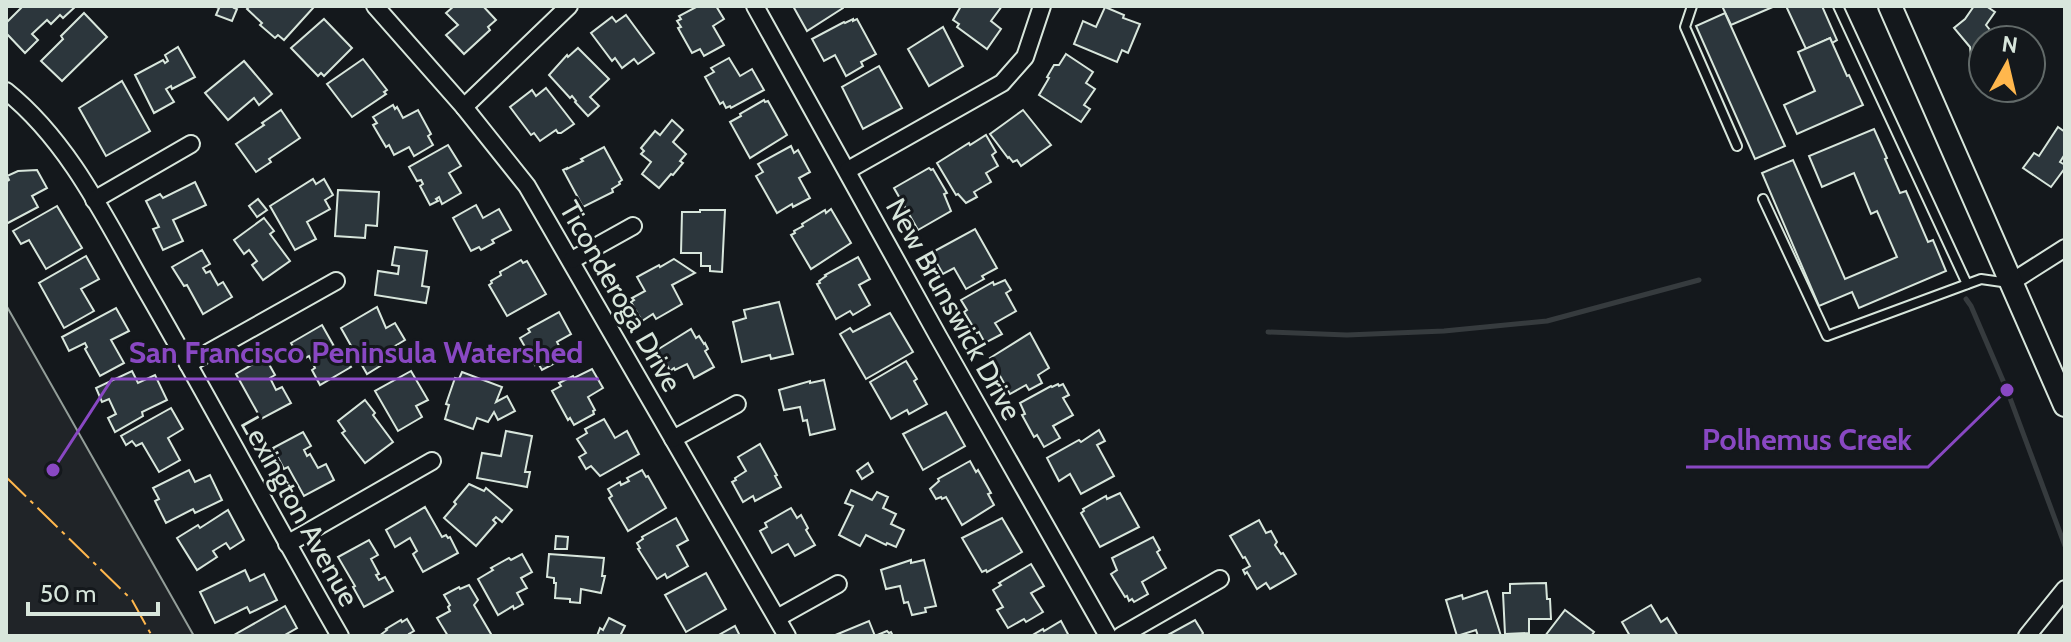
<svg xmlns="http://www.w3.org/2000/svg" width="2071" height="642" font-family="Cabin,sans-serif">
<style>
.green{fill:#202428;stroke:#939e99;stroke-width:2}
.lines{fill:none;stroke-linecap:round;stroke-linejoin:round}
.stream{stroke:#363b3e;stroke-width:5}
.building{fill:#2c363c;stroke:#d8e6dc;stroke-width:2}
.service-casing{stroke:#d8e6dc;stroke-width:12}
.minor-casing{stroke:#d8e6dc;stroke-width:20}
.secondary-casing{stroke:#d8e6dc;stroke-width:26}
.service{stroke:#14181c;stroke-width:8}
.minor{stroke:#14181c;stroke-width:16}
.secondary{stroke:#14181c;stroke-width:22}
.power{stroke:#ffb74d;stroke-width:2;stroke-dasharray:28 6 4 6;stroke-linecap:butt}
.labels{text-anchor:middle;dominant-baseline:central;stroke-width:6;stroke-linejoin:round;paint-order:stroke}
.street-label{font-size:28px;fill:#d8e6dc;stroke:#14181c}
.leader{fill:none;stroke:#8948c3;stroke-width:3}
.callout-dot{fill:#8948c3;stroke:#14181c;stroke-width:3}
.callout-label{font-size:30px;text-anchor:middle;font-weight:bold;fill:#8948c3;stroke:#14181c;stroke-width:6;stroke-linejoin:round;paint-order:stroke}
</style>
<rect width="100%" height="100%" fill="#14181c"/>
<path class="green" d="M 6,305 L 194,636 L 6,636 Z"/>
<g class="lines">
<g class="stream">
<path d="M 1966,299 L 1971,306 L 2007,390 L 2065,546"/>
<path d="M 1268,332 L 1347,335 L 1444,331 L 1547,321 L 1699,280"/>
</g>
</g>
<g class="building">
<path d="M 23,6 L 76,6 L 63,18 L 60,15 L 51,24 L 47,20 L 32,34 L 38,40 L 25,53 L 6,33 L 6,23 Z"/>
<path d="M 214,6 L 235,6 L 234,8 L 237,9 L 232,21 L 216,15 L 219,8 Z"/>
<path d="M 250,6 L 311,6 L 313,8 L 284,40 L 278,35 L 275,38 L 260,25 L 262,23 L 247,9 Z"/>
<path d="M 454,6 L 483,6 L 496,20 L 488,27 L 490,30 L 464,54 L 446,35 L 458,25 L 446,13 Z"/>
<path d="M 698,6 L 716,6 L 724,19 L 713,26 L 724,45 L 704,56 L 700,49 L 692,53 L 678,28 L 681,27 L 677,21 L 681,19 L 679,16 Z"/>
<path d="M 793,6 L 843,6 L 843,8 L 807,31 Z"/>
<path d="M 961,6 L 1002,6 L 991,21 L 1001,29 L 987,49 L 957,27 L 959,24 L 953,20 Z"/>
<path d="M 1722,6 L 1775,6 L 1731,25 Z"/>
<path d="M 1786,6 L 1822,6 L 1837,40 L 1832,43 L 1830,38 L 1806,49 Z"/>
<path d="M 1974,6 L 1986,6 L 1995,12 L 1986,25 L 1998,40 L 1983,40 L 1983,70 L 1971,56 L 1970,47 L 1954,28 L 1965,19 Z"/>
<path d="M 1105,7 L 1124,15 L 1123,18 L 1140,24 L 1128,53 L 1122,50 L 1117,62 L 1074,44 L 1083,21 L 1096,27 Z"/>
<path d="M 84,13 L 107,37 L 62,81 L 41,61 L 63,39 L 61,36 Z"/>
<path d="M 1725,13 L 1785,146 L 1755,159 L 1696,26 Z"/>
<path d="M 626,15 L 654,53 L 638,64 L 634,59 L 622,68 L 615,58 L 612,61 L 591,33 L 612,17 L 616,22 Z"/>
<path d="M 324,19 L 352,48 L 324,76 L 321,73 L 318,76 L 291,48 Z"/>
<path d="M 853,19 L 853,21 L 857,19 L 876,54 L 861,62 L 863,66 L 846,76 L 835,55 L 824,61 L 812,39 L 844,22 L 845,23 Z"/>
<path d="M 943,27 L 963,66 L 929,86 L 908,49 Z"/>
<path d="M 1830,38 L 1847,76 L 1849,75 L 1863,105 L 1797,134 L 1784,105 L 1815,91 L 1798,52 Z"/>
<path d="M 178,47 L 195,77 L 172,89 L 171,86 L 166,89 L 174,102 L 154,113 L 135,75 L 163,60 L 165,63 L 168,61 L 165,55 Z"/>
<path d="M 578,48 L 609,79 L 590,97 L 599,106 L 588,116 L 575,102 L 576,101 L 572,96 L 570,98 L 549,75 L 567,55 L 568,57 Z"/>
<path d="M 1066,54 L 1093,72 L 1086,83 L 1095,89 L 1084,105 L 1090,109 L 1081,122 L 1039,95 L 1049,78 L 1047,77 L 1054,65 L 1059,65 Z"/>
<path d="M 729,58 L 740,76 L 752,69 L 764,90 L 731,108 L 730,106 L 726,108 L 723,102 L 720,104 L 705,77 L 714,72 L 711,68 Z"/>
<path d="M 363,59 L 387,90 L 384,92 L 386,94 L 352,117 L 327,84 Z"/>
<path d="M 244,61 L 272,94 L 259,105 L 254,98 L 228,120 L 205,93 Z"/>
<path d="M 879,66 L 902,108 L 863,129 L 842,87 Z"/>
<path d="M 122,81 L 150,131 L 106,156 L 79,108 Z"/>
<path d="M 546,88 L 574,124 L 561,133 L 558,133 L 556,130 L 540,141 L 534,133 L 531,135 L 510,107 L 532,90 L 536,96 Z"/>
<path d="M 764,100 L 765,102 L 768,101 L 787,135 L 750,158 L 730,122 L 741,116 L 740,114 Z"/>
<path d="M 393,105 L 395,109 L 397,107 L 403,118 L 418,110 L 431,134 L 428,136 L 433,145 L 414,156 L 409,147 L 394,155 L 389,145 L 386,147 L 373,125 L 377,123 L 373,117 Z"/>
<path d="M 281,110 L 300,138 L 269,159 L 271,162 L 256,172 L 236,144 L 264,125 L 262,123 Z"/>
<path d="M 1023,110 L 1051,145 L 1021,166 L 1017,160 L 1013,162 L 1009,157 L 1008,158 L 990,134 Z"/>
<path d="M 672,120 L 683,130 L 673,142 L 686,154 L 680,161 L 683,163 L 673,175 L 671,174 L 659,188 L 642,174 L 651,162 L 641,154 L 644,151 L 641,148 L 655,131 L 660,135 Z"/>
<path d="M 2058,127 L 2065,132 L 2065,154 L 2060,162 L 2065,165 L 2065,168 L 2051,187 L 2023,168 L 2034,153 L 2039,156 Z"/>
<path d="M 1874,129 L 1887,158 L 1885,159 L 1900,193 L 1906,191 L 1928,242 L 1933,240 L 1946,271 L 1859,308 L 1852,292 L 1819,306 L 1762,173 L 1793,160 L 1845,279 L 1897,257 L 1877,211 L 1871,214 L 1854,173 L 1822,187 L 1809,156 Z"/>
<path d="M 986,135 L 996,152 L 992,155 L 998,166 L 986,173 L 991,182 L 974,192 L 977,197 L 966,203 L 958,194 L 956,195 L 937,163 L 969,143 L 970,145 Z"/>
<path d="M 448,145 L 461,166 L 449,173 L 461,193 L 442,204 L 439,197 L 436,199 L 438,201 L 430,205 L 420,186 L 423,184 L 421,180 L 417,181 L 409,167 Z"/>
<path d="M 791,146 L 794,153 L 798,150 L 810,172 L 799,178 L 810,198 L 793,207 L 792,204 L 777,213 L 756,176 L 763,172 L 758,164 Z"/>
<path d="M 604,147 L 622,180 L 619,182 L 620,184 L 612,189 L 613,192 L 583,207 L 563,170 L 567,168 L 567,169 L 583,161 L 581,159 Z"/>
<path d="M 929,168 L 931,170 L 933,169 L 947,193 L 944,194 L 951,211 L 918,230 L 894,188 Z"/>
<path d="M 37,170 L 47,188 L 32,196 L 38,207 L 6,224 L 6,182 L 9,180 L 7,176 L 18,171 Z"/>
<path d="M 313,179 L 316,184 L 324,179 L 333,195 L 325,200 L 330,209 L 307,222 L 316,239 L 295,250 L 270,206 Z"/>
<path d="M 195,182 L 206,205 L 173,220 L 183,241 L 163,250 L 153,229 L 159,227 L 146,201 L 160,194 L 163,198 Z"/>
<path d="M 338,190 L 379,192 L 377,226 L 366,225 L 365,238 L 335,236 Z"/>
<path d="M 258,199 L 267,210 L 257,217 L 249,206 Z"/>
<path d="M 476,205 L 483,218 L 499,209 L 511,230 L 492,240 L 494,243 L 481,250 L 479,247 L 471,251 L 453,218 Z"/>
<path d="M 57,206 L 82,248 L 46,269 L 29,240 L 21,244 L 13,231 Z"/>
<path d="M 831,209 L 851,243 L 811,269 L 791,235 L 795,233 L 794,231 L 803,226 L 802,224 L 825,210 L 826,213 Z"/>
<path d="M 700,210 L 725,210 L 722,272 L 710,271 L 710,266 L 701,266 L 701,253 L 681,253 L 682,212 L 700,212 Z"/>
<path d="M 264,218 L 274,231 L 270,234 L 290,261 L 263,280 L 252,265 L 257,261 L 249,250 L 244,254 L 234,240 Z"/>
<path d="M 975,229 L 997,268 L 982,276 L 984,279 L 966,289 L 954,268 L 943,274 L 931,253 Z"/>
<path d="M 395,247 L 427,251 L 422,286 L 429,287 L 426,303 L 375,295 L 378,271 L 398,274 L 399,266 L 392,265 Z"/>
<path d="M 202,250 L 210,264 L 203,268 L 206,273 L 210,271 L 218,285 L 223,282 L 232,297 L 203,314 L 187,285 L 184,286 L 172,267 Z"/>
<path d="M 86,256 L 99,279 L 81,289 L 94,311 L 64,328 L 39,283 Z"/>
<path d="M 858,257 L 870,279 L 859,285 L 870,305 L 853,315 L 850,311 L 836,319 L 817,284 L 820,283 L 819,281 L 826,276 L 825,275 Z"/>
<path d="M 674,259 L 695,273 L 672,285 L 682,304 L 656,319 L 653,314 L 642,321 L 631,302 L 634,300 L 632,298 L 645,291 L 637,277 L 659,265 L 660,267 Z"/>
<path d="M 521,260 L 523,263 L 527,261 L 546,294 L 507,316 L 489,285 L 492,283 L 491,281 L 501,275 L 500,272 Z"/>
<path d="M 1005,280 L 1011,290 L 1006,293 L 1016,311 L 995,323 L 1002,334 L 985,343 L 979,332 L 977,333 L 964,312 L 967,310 L 961,300 L 993,282 L 994,285 Z"/>
<path d="M 779,302 L 793,354 L 771,359 L 770,355 L 742,362 L 733,322 L 746,318 L 744,310 Z"/>
<path d="M 377,307 L 386,328 L 395,323 L 405,340 L 395,346 L 397,349 L 382,357 L 385,363 L 367,374 L 341,328 Z"/>
<path d="M 116,308 L 129,331 L 111,340 L 124,363 L 100,376 L 85,349 L 87,347 L 85,343 L 69,351 L 62,337 Z"/>
<path d="M 559,312 L 571,334 L 557,342 L 563,354 L 561,356 L 563,359 L 542,370 L 538,363 L 535,365 L 520,338 L 530,332 L 528,329 Z"/>
<path d="M 890,313 L 913,352 L 866,379 L 840,334 L 850,328 L 853,332 Z"/>
<path d="M 322,325 L 339,355 L 342,352 L 351,367 L 320,385 L 312,370 L 315,368 L 309,356 L 301,360 L 291,343 Z"/>
<path d="M 691,329 L 696,338 L 699,336 L 704,344 L 705,343 L 708,349 L 705,351 L 714,367 L 694,378 L 687,364 L 675,370 L 674,368 L 670,371 L 667,365 L 665,366 L 657,350 Z"/>
<path d="M 1030,333 L 1049,368 L 1038,375 L 1042,383 L 1029,390 L 1026,385 L 1010,394 L 990,358 Z"/>
<path d="M 265,357 L 275,375 L 270,378 L 276,390 L 282,387 L 291,403 L 261,419 L 236,374 Z"/>
<path d="M 906,361 L 917,379 L 914,381 L 927,404 L 909,414 L 907,410 L 891,419 L 870,382 Z"/>
<path d="M 592,369 L 603,388 L 588,397 L 595,410 L 593,411 L 594,414 L 574,425 L 570,418 L 568,420 L 552,391 L 561,386 L 559,383 L 573,376 L 574,378 Z"/>
<path d="M 132,371 L 138,383 L 155,375 L 167,400 L 142,412 L 143,416 L 115,432 L 108,418 L 116,414 L 109,399 L 102,402 L 96,388 Z"/>
<path d="M 411,371 L 428,400 L 416,406 L 422,417 L 398,431 L 375,391 Z"/>
<path d="M 462,372 L 502,387 L 496,402 L 507,396 L 515,411 L 498,420 L 494,412 L 488,422 L 477,418 L 473,429 L 445,419 L 449,405 L 446,404 L 455,378 L 459,379 Z"/>
<path d="M 824,380 L 835,429 L 810,435 L 807,420 L 803,421 L 800,407 L 784,410 L 779,390 L 810,381 L 810,383 Z"/>
<path d="M 1058,384 L 1059,386 L 1063,384 L 1069,395 L 1063,398 L 1073,415 L 1053,426 L 1060,438 L 1044,447 L 1037,435 L 1034,437 L 1022,415 L 1025,414 L 1020,403 L 1051,386 L 1052,387 Z"/>
<path d="M 365,400 L 375,413 L 373,415 L 393,442 L 365,463 L 342,433 L 345,431 L 338,421 Z"/>
<path d="M 171,408 L 183,429 L 168,438 L 180,460 L 159,472 L 142,443 L 136,446 L 132,441 L 126,445 L 121,436 Z"/>
<path d="M 946,412 L 965,446 L 923,470 L 903,434 Z"/>
<path d="M 604,419 L 615,438 L 627,431 L 639,454 L 600,476 L 591,466 L 586,469 L 579,457 L 586,453 L 577,439 L 587,433 L 585,429 Z"/>
<path d="M 1099,430 L 1105,441 L 1097,445 L 1114,476 L 1081,494 L 1070,474 L 1059,481 L 1047,458 L 1079,440 L 1081,442 Z"/>
<path d="M 506,431 L 532,436 L 525,472 L 530,472 L 527,487 L 477,478 L 482,453 L 501,456 Z"/>
<path d="M 303,432 L 311,446 L 304,450 L 307,456 L 310,454 L 318,468 L 326,464 L 334,480 L 304,496 L 288,467 L 284,469 L 273,448 Z"/>
<path d="M 760,444 L 777,475 L 775,476 L 781,487 L 755,501 L 753,496 L 743,502 L 732,482 L 736,480 L 735,478 L 746,471 L 738,457 Z"/>
<path d="M 970,461 L 976,472 L 978,470 L 991,493 L 988,494 L 994,505 L 962,525 L 946,497 L 942,499 L 941,497 L 936,499 L 930,489 L 939,481 L 938,479 Z"/>
<path d="M 868,463 L 873,472 L 862,479 L 857,471 Z"/>
<path d="M 189,470 L 195,482 L 210,475 L 222,500 L 195,513 L 193,509 L 166,523 L 155,501 L 159,499 L 153,488 Z"/>
<path d="M 642,470 L 646,477 L 648,476 L 666,508 L 628,531 L 609,498 L 612,496 L 608,489 L 620,482 L 621,485 L 629,481 L 627,478 Z"/>
<path d="M 469,484 L 484,491 L 486,488 L 512,510 L 502,522 L 496,517 L 493,520 L 496,523 L 476,546 L 444,518 L 456,504 L 454,502 Z"/>
<path d="M 851,490 L 872,500 L 877,492 L 888,497 L 883,508 L 896,514 L 891,524 L 904,530 L 896,547 L 887,543 L 886,545 L 866,535 L 860,546 L 839,535 L 853,506 L 845,503 Z"/>
<path d="M 1120,493 L 1139,527 L 1100,547 L 1081,513 L 1084,511 L 1083,509 L 1106,496 L 1107,499 Z"/>
<path d="M 425,507 L 442,537 L 446,535 L 448,538 L 450,537 L 458,553 L 423,572 L 413,554 L 417,551 L 410,538 L 395,547 L 386,530 Z"/>
<path d="M 791,508 L 797,518 L 801,515 L 808,528 L 806,530 L 815,545 L 795,556 L 788,544 L 772,553 L 760,531 L 767,527 L 765,523 Z"/>
<path d="M 228,510 L 244,540 L 230,549 L 226,543 L 213,551 L 217,557 L 197,570 L 177,538 L 198,525 L 200,528 Z"/>
<path d="M 676,518 L 688,540 L 677,546 L 688,566 L 667,578 L 665,574 L 657,579 L 638,549 L 640,548 L 637,543 L 643,539 L 642,537 Z"/>
<path d="M 1002,518 L 1022,552 L 987,572 L 986,570 L 982,572 L 962,538 Z"/>
<path d="M 1259,520 L 1266,533 L 1271,531 L 1277,542 L 1275,545 L 1281,554 L 1283,553 L 1296,574 L 1270,589 L 1266,583 L 1257,589 L 1247,572 L 1245,574 L 1243,570 L 1250,566 L 1245,557 L 1243,558 L 1230,536 Z"/>
<path d="M 556,536 L 568,537 L 567,549 L 555,549 Z"/>
<path d="M 1153,537 L 1160,550 L 1157,552 L 1166,568 L 1142,582 L 1148,594 L 1134,602 L 1132,599 L 1129,601 L 1127,596 L 1125,597 L 1111,574 L 1117,570 L 1112,558 Z"/>
<path d="M 369,540 L 378,555 L 371,559 L 379,574 L 376,575 L 379,580 L 385,577 L 393,591 L 364,607 L 353,587 L 355,586 L 338,557 Z"/>
<path d="M 522,554 L 532,572 L 521,578 L 527,588 L 517,593 L 523,604 L 514,609 L 513,606 L 498,615 L 478,579 L 493,570 L 491,568 L 509,558 L 511,560 Z"/>
<path d="M 549,554 L 604,558 L 602,576 L 605,576 L 601,593 L 581,589 L 580,603 L 570,602 L 570,599 L 555,598 L 556,583 L 554,583 L 554,578 L 547,577 Z"/>
<path d="M 911,560 L 911,563 L 924,560 L 936,606 L 925,608 L 926,612 L 912,615 L 908,602 L 904,603 L 900,586 L 886,589 L 881,570 Z"/>
<path d="M 1031,564 L 1044,586 L 1031,593 L 1043,612 L 1026,622 L 1024,619 L 1008,628 L 997,610 L 1003,607 L 993,590 L 1001,585 L 999,583 Z"/>
<path d="M 245,570 L 250,581 L 264,574 L 277,600 L 250,613 L 247,607 L 215,623 L 200,592 Z"/>
<path d="M 706,573 L 726,609 L 686,632 L 665,595 Z"/>
<path d="M 1546,583 L 1547,599 L 1550,599 L 1551,619 L 1529,619 L 1529,633 L 1505,634 L 1503,593 L 1510,593 L 1510,584 Z"/>
<path d="M 469,585 L 478,600 L 474,605 L 491,634 L 488,636 L 448,636 L 437,618 L 450,611 L 448,607 L 450,605 L 444,595 L 459,587 L 460,589 Z"/>
<path d="M 1487,591 L 1501,636 L 1478,636 L 1476,630 L 1457,636 L 1446,600 L 1462,595 L 1463,599 Z"/>
<path d="M 1651,605 L 1661,622 L 1667,618 L 1678,636 L 1630,636 L 1622,622 Z"/>
<path d="M 285,606 L 297,628 L 283,636 L 234,635 Z"/>
<path d="M 1565,610 L 1594,632 L 1591,636 L 1545,636 Z"/>
<path d="M 609,618 L 625,626 L 620,636 L 597,636 L 600,628 L 603,630 Z"/>
<path d="M 407,619 L 414,631 L 409,634 L 410,636 L 379,636 L 387,630 L 386,629 L 401,620 L 402,622 Z"/>
<path d="M 1195,620 L 1203,633 L 1201,636 L 1166,636 Z"/>
<path d="M 869,621 L 875,636 L 887,631 L 889,633 L 891,632 L 893,636 L 833,636 Z"/>
<path d="M 1061,621 L 1069,636 L 1031,636 L 1043,629 L 1044,631 Z"/>
<path d="M 735,626 L 740,636 L 717,636 Z"/>
</g>
<g class="lines">
<defs>
<g id="service">
<path d="M 1692,6 L 1685,27 L 1737,146"/>
<path d="M 1838,6 L 1967,284"/>
<path d="M 1763,199 L 1827,336 L 1981,279 L 2009,283"/>
</g>
<g id="minor">
<path d="M 375,6 L 464,107 L 527,186 L 787,636"/>
<path d="M 755,6 L 938,336 L 1108,636"/>
<path d="M 6,91 C 71,143 108,224 149,295 C 214,408 275,523 340,636"/>
<path d="M 464,107 L 569,6"/>
<path d="M 848,170 L 1002,83 L 1025,57 L 1042,6"/>
<path d="M 94,200 L 191,144"/>
<path d="M 572,260 L 633,226"/>
<path d="M 2010,283 L 2065,248"/>
<path d="M 188,364 L 336,281"/>
<path d="M 673,439 L 737,404"/>
<path d="M 287,544 L 432,461"/>
<path d="M 777,618 L 838,584"/>
<path d="M 1121,636 L 1220,579"/>
<path d="M 2027,636 L 2065,589"/>
</g>
<path id="secondary" d="M 1890,6 L 2065,405"/>
</defs>
<use href="#service" class="service-casing"/>
<use href="#minor" class="minor-casing"/>
<use href="#secondary" class="secondary-casing"/>
<use href="#service" class="service"/>
<use href="#minor" class="minor"/>
<use href="#secondary" class="secondary"/>
<path class="power" d="M 6,477 L 132,600 L 152,636"/>
</g>
<g class="labels">
<g class="street-label">
<text transform="translate(621 296) rotate(60)">Ticonderoga Drive</text>
<text transform="translate(954 309) rotate(61)">New Brunswick Drive</text>
<text transform="translate(300 511) rotate(61)">Lexington Avenue</text>
</g>
</g>
<path class="leader" d="M53 470L112 379H599M2007 390L1928 467H1686"/>
<g class="callout-dot">
<circle cx="53" cy="470" r="8"/>
<circle cx="2007" cy="390" r="8"/>
</g>
<g class="callout-label">
<text x="356" y="363">San Francisco Peninsula Watershed</text>
<text x="1807" y="450">Polhemus Creek</text>
</g>
<rect width="2071" height="642" fill="none" stroke="#d8e6dc" stroke-width="16"/>
<g transform="translate(2007 64) rotate(8)"><circle r="38" fill="#14181c" stroke="#626a69" stroke-width="2"/>
<path d="M0-6L14 30L0 20L-14 30Z" fill="#ffb74d"/>
<text y="-12" font-size="22" font-weight="bold" text-anchor="middle" fill="#d8e6dc">N</text>
</g>
<path d="M28 602v12h130v-12" fill="none" stroke="#d8e6dc" stroke-width="4"/>
<text x="40" y="602" font-size="24" fill="#d8e6dc" stroke="#14181c" stroke-width="6" paint-order="stroke">50 m</text>
</svg>
